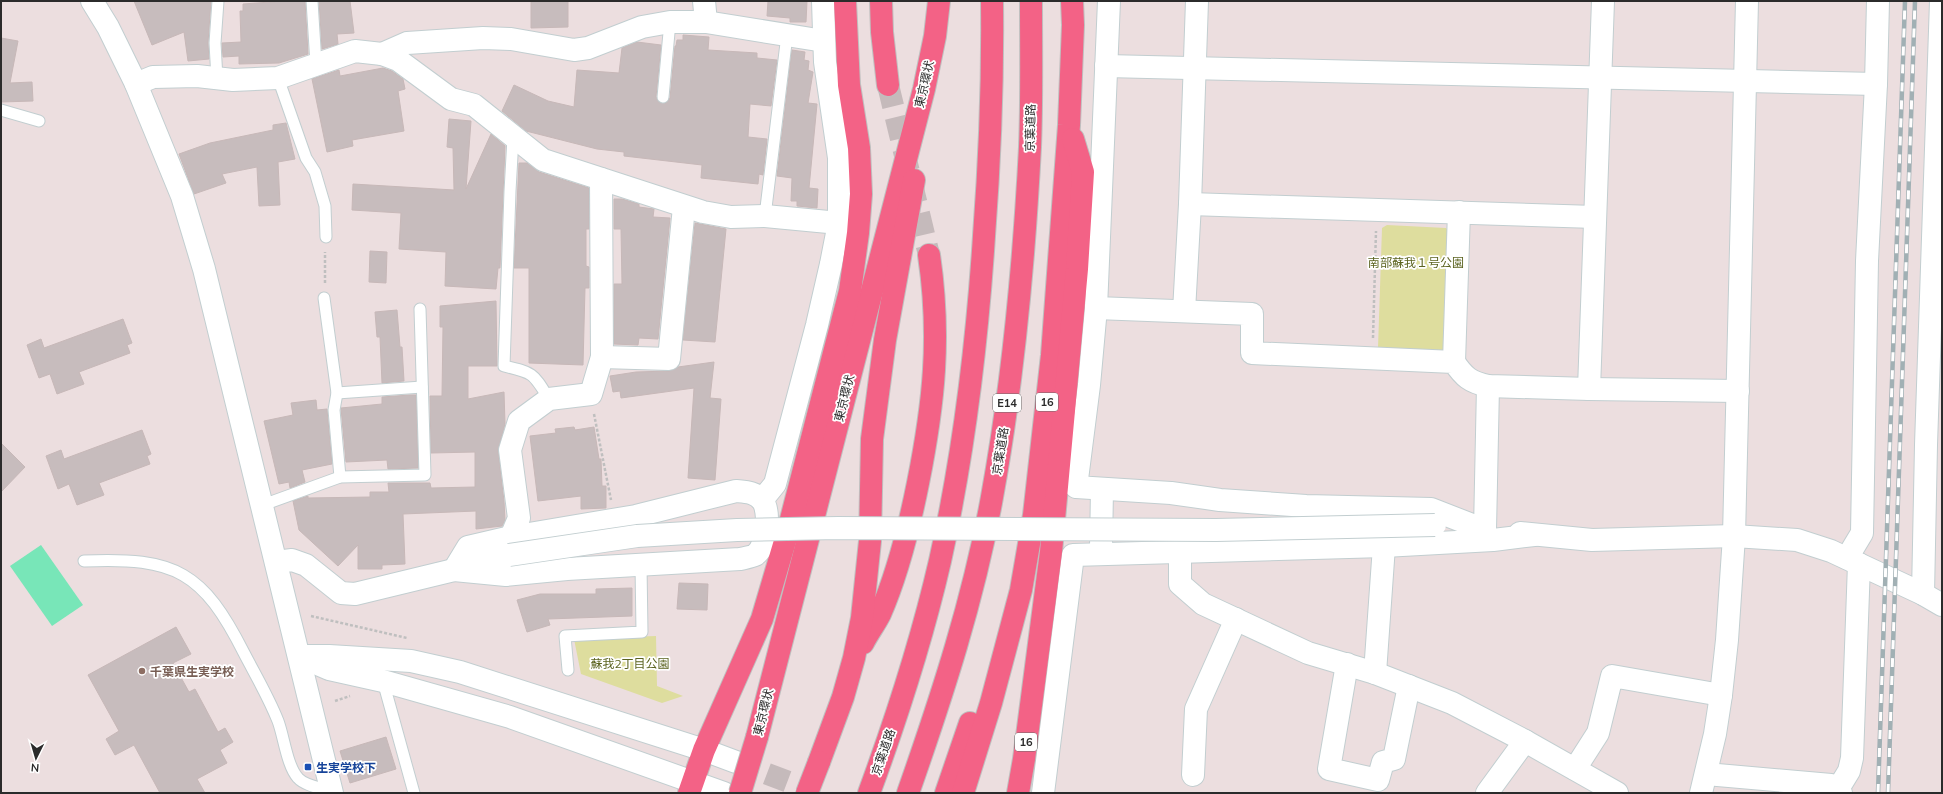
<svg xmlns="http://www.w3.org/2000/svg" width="1943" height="794" font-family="Mulish,'Noto Sans JP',sans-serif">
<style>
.green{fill:#dedd9e}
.water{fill:#78e6b8}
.building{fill:#c7bcbd;stroke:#c7b8b8}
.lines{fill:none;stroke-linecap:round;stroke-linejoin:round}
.secondary-tunnel{stroke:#c5babb;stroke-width:22;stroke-dasharray:22 11;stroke-linecap:butt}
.highway-tunnel{stroke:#c5babb;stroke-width:22;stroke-dasharray:22 11;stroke-linecap:butt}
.lane-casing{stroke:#c2ced0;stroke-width:13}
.street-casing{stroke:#c2ced0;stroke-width:24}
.secondary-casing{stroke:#c2ced0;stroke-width:24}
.highway-casing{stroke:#bfbfbf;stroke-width:24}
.path{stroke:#bfbfbf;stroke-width:2.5;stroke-dasharray:3 2;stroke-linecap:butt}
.lane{stroke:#fff;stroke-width:11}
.street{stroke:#fff;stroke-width:22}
.secondary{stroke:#fff;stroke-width:22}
.highway{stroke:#f36286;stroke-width:22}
.rail-casing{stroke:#a1b0b4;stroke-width:4.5}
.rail{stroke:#fff;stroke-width:3;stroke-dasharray:9;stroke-linecap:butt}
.street-bridge-casing{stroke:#c2ced0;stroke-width:24;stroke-linecap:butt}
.highway-bridge-casing{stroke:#bfbfbf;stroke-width:24;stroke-linecap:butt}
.street-bridge{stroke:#fff;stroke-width:22}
.highway-bridge{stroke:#f36286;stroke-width:22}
.education-dot{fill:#8d6e63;stroke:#fff;stroke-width:1.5}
.transit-dot{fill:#1a4fb4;stroke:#fff;stroke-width:1.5}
.labels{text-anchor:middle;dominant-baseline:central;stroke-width:3.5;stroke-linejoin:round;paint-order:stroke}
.shield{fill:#fff;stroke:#6b6b6b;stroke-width:1}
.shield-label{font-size:11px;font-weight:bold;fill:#2b2b2b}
.street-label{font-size:12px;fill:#2b2b2b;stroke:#fff}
.park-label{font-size:12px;fill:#5b631f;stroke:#fff}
.education-label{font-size:12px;font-weight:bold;fill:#785e54;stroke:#fff;text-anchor:start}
.transit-label{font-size:12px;font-weight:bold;fill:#164399;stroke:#fff;text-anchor:start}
</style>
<rect width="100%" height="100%" fill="#ecdedf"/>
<g class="green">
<path d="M 1387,225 L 1446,228 L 1452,236 L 1447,348 L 1442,353 L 1378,348 L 1382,228 Z"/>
<path d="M 656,636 L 657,686 L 683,696 L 662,703 L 581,674 L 574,639 Z"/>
</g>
<path class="water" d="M 41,545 L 83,605 L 52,626 L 10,566 Z"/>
<g class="building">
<path d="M 134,1 L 211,1 L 208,43 L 209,59 L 188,61 L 184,32 L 152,45 Z"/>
<path d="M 284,1 L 305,1 L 308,54 L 279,63 L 239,64 L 239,56 L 223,57 L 222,43 L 241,42 L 240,11 L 243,11 L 243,4 Z"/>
<path d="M 319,1 L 350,1 L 354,33 L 337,34 L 338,44 L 322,49 Z"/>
<path d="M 531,1 L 568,1 L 568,27 L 531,28 Z"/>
<path d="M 768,1 L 807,1 L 806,22 L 790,22 L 790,18 L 767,16 Z"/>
<path d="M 683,35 L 709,37 L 708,50 L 757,53 L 757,58 L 777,60 L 771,106 L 750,104 L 748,137 L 767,139 L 763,175 L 759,174 L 758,184 L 701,178 L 702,165 L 624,156 L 624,152 L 597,149 L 526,131 L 502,111 L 514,85 L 548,101 L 574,107 L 577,70 L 619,73 L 622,48 L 637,42 L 661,45 L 656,97 L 659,102 L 666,103 L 670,98 L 675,46 L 676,46 L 677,40 L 683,40 Z"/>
<path d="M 1,38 L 18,41 L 10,83 L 32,82 L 33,101 L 1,102 Z"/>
<path d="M 792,50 L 805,52 L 804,60 L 809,61 L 808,70 L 813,72 L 808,103 L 817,104 L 809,188 L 818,189 L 817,208 L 797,206 L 797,201 L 791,201 L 792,178 L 777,176 Z"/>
<path d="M 383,68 L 392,71 L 403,79 L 405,89 L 398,91 L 404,131 L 352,140 L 353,146 L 327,152 L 312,79 L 339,70 L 340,76 Z"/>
<path d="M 449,119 L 471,121 L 466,189 L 491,134 L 505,146 L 500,268 L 498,268 L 496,289 L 445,286 L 446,252 L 399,249 L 401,213 L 352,210 L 353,184 L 454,190 L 453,148 L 447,147 Z"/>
<path d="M 286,123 L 295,159 L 278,162 L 280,205 L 259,206 L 257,167 L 222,174 L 226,183 L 194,194 L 179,154 L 210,143 L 273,130 L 273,125 Z"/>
<path d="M 519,163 L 527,163 L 539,172 L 589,188 L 589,229 L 586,229 L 586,266 L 589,267 L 589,288 L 585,288 L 583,365 L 529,363 L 529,268 L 514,268 Z"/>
<path d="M 614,199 L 622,199 L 639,204 L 639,207 L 654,209 L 653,217 L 670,218 L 658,339 L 639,338 L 638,345 L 614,344 L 614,284 L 622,284 L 621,229 L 614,229 Z"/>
<path d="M 695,223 L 726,229 L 715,342 L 683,340 Z"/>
<path d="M 370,251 L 387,252 L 386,283 L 369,282 Z"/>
<path d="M 496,301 L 497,366 L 468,366 L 468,399 L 504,392 L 505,424 L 498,451 L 504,501 L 505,520 L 502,526 L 476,529 L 476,511 L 403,514 L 405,564 L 382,565 L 382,569 L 358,569 L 358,545 L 338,566 L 299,530 L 293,501 L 308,496 L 308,498 L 370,497 L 370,492 L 389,492 L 388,483 L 430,483 L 431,488 L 475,487 L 475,452 L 431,453 L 430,396 L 442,396 L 443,327 L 440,327 L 440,306 Z"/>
<path d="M 397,310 L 400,347 L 402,347 L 404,381 L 382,383 L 380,337 L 377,337 L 375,312 Z"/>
<path d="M 123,319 L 132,343 L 127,345 L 130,353 L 79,372 L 84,384 L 57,394 L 50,374 L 39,378 L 27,345 L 41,339 L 44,348 Z"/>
<path d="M 714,362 L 710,398 L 721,399 L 715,480 L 688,478 L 694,388 L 621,398 L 620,391 L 613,392 L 610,376 L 636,372 L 669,371 L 678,367 Z"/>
<path d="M 410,395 L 416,395 L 418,468 L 388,469 L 387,460 L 346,462 L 341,408 L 382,404 L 382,397 Z"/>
<path d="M 316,400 L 317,410 L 327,409 L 332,464 L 302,470 L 305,482 L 290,488 L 289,482 L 279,484 L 264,421 L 293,415 L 291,403 Z"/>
<path d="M 574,427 L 575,430 L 594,427 L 599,459 L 601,459 L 602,486 L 606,486 L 606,508 L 581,509 L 581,496 L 538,501 L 530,436 L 556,433 L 555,429 Z"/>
<path d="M 142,430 L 151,454 L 147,456 L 150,464 L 99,483 L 104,495 L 77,505 L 69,484 L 58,489 L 46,456 L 61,450 L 64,459 Z"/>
<path d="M 1,443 L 25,467 L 1,492 Z"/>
<path d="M 679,583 L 708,584 L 707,610 L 677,609 Z"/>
<path d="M 632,588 L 632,616 L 548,619 L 550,625 L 527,632 L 517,600 L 540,594 L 596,594 L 596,589 Z"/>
<path d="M 176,627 L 191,654 L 173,663 L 189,692 L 195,689 L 218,732 L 225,728 L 233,742 L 220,750 L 227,763 L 197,779 L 205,793 L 160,793 L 134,745 L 115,755 L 106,739 L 119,731 L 88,675 Z"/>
<path d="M 386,737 L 396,769 L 350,783 L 340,751 Z"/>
</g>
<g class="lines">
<path class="secondary-tunnel" d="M 736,762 L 818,793"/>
<path class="highway-tunnel" d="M 888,85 L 929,255"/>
<defs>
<g id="lane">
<path d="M 312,1 L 316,64"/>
<path d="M 278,78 L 306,158 L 315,172 L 325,206 L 326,237"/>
<path d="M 217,79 L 215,43 L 218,1"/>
<path d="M 663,97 L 670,22"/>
<path d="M 1,110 L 39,121"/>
<path d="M 513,138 L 510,191 L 504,366 C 534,373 533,373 549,399"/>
<path d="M 765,216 L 787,35"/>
<path d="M 324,298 L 337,393 L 334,410 L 340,477"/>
<path d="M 337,393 L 422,387"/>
<path d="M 260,506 L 340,477 L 425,475 L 420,309"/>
<path d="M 84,561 C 176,557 203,572 244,653 C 256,676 269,698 278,721 C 284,737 287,766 298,778 C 305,786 322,788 331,791"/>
<path d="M 568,670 L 565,636 L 642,632 L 641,565"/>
<path d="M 383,681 L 414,793"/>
</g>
<g id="street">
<path d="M 704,1 L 706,22"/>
<path d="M 1109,1 L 1096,308 L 1252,314 L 1252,353 L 1454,362 C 1464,377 1470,382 1488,386 L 1589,389 L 1738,391"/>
<path d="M 382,54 L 407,43 L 483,38 L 511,39 L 574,50 L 588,48 L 642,27 L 670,22 L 706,22 L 824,41"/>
<path d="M 1106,66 L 1876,84"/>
<path d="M 136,84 L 153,77 L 197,76 L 233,80 L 278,78 L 355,51 L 382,54 L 398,60 L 451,99 L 474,105 L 543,160 L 703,212 L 731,217 L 765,216 L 839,223"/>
<path d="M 1190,204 L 1595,217"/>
<path d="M 1096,308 L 1089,385 L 1076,487 L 1171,493 L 1220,500 L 1306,506 L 1431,509 L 1485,530 L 1488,386"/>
<path d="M 1184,311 L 1190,204 L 1197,1"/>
<path d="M 602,357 L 669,359 L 684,207"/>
<path d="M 1454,362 L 1459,212"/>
<path d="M 1589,389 L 1603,1"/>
<path d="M 736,491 C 746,492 755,492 762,500 C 771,511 767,547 755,555 C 751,557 744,558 740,559 L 567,569 L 506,575 L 454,570 L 468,547 L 511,537 L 636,516 Z"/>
<path d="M 762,500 L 775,484 L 817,325 L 831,264 L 839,223 L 839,158 L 825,62 L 823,1"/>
<path d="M 1520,533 L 1592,540 L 1734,536 L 1797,540 L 1831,551 L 1923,594 L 1942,605"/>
<path d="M 511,537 L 519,518 L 510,450 L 519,421 L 549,399 L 591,394 L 602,357 L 601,179"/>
<path d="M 1101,548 L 1102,489"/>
<path d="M 1180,551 L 1180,584 L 1203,604 L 1308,653 L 1375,673 L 1452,703 L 1525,741 L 1617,793"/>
<path d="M 1847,558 L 1862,533 L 1867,261 L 1876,84 L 1878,1"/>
<path d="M 276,562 L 292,560 L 306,565 L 341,593 L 355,594 L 454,570 L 509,555"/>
<path d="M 1923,594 L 1926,445 L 1941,1"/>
<path d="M 1347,664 L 1329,769 L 1378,780 L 1383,762 L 1394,759 L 1409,686"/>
<path d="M 1375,673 L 1384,546"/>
<path d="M 1575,769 L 1598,733 L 1612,676 L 1721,695"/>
<path d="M 1193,775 L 1196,709 L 1236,619"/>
<path d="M 1838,789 L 1849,771 L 1852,758 L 1859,564"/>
<path d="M 1043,793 L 1073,555 L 1384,546 L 1493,540 L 1534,535"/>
<path d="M 1487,793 L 1525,741"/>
</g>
<g id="secondary">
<path d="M 92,1 L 108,27 L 136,84 L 182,196 L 204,269 L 332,793"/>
<path d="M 299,656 L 329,656 L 411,661 L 460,672 L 704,750 L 736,762"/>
<path d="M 315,663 L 329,669 L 383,681 L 510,717 L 724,793"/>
<path d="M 1706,774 L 1831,785 L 1841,793"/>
<path d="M 1701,793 L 1715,734 L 1721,695 L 1727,640 L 1734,536 L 1747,1"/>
</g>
<g id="highway">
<path d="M 881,1 L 882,32 L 888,85"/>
<path d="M 863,643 C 868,633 875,624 880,614 C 898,573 909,528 918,483 C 934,403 941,337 929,255"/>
<path d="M 757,737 L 924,89 L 935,36 L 939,1"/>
<path d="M 819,762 L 843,697 L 854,658 L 862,618 L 870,541 L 872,439 L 885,340 L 914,180"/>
<path d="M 689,793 L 704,750 L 762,619 L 788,531 L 850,291 L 858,233 L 861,194 L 859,148 L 849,85 L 845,1"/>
<path d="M 869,793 C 897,717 922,639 940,561 C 964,453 977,345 984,236 C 990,157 993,80 992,1"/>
<path d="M 908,793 C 942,696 974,598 992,497 C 1013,382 1024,264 1030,147 C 1032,98 1031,50 1031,1"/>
<path d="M 946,793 L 970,723"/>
<path d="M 963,793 L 991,703 L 1021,590 L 1034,515 L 1052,355 L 1069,125 L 1073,25 L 1072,1"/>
<path d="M 1018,793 L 1024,759 L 1051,552 L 1077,269 L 1083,172 L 1073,139"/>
</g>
</defs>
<use href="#lane" class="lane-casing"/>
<use href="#street" class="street-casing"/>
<use href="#secondary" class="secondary-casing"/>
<use href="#highway" class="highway-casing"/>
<g class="path">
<path d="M 325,283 L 325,252"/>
<path d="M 1373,338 L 1376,231"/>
<path d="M 594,414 L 611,500"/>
<path d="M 311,616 L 407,638"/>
<path d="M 335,701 L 350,696"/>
</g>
<use href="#lane" class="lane"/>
<use href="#street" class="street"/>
<use href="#secondary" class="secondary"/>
<use href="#highway" class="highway"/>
<defs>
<g id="rail">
<path d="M 1878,793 L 1905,1"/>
<path d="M 1888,793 L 1915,1"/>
</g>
</defs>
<use href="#rail" class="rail-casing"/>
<use href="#rail" class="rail"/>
<defs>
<path id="street-bridge" d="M 509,555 L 637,536 L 737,530 L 838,528 L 1216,530 L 1435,525"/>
<g id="highway-bridge">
<path d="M 740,793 L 757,737"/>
<path d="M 807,793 L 819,762"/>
</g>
</defs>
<use href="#street-bridge" class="street-bridge-casing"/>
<use href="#highway-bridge" class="highway-bridge-casing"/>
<use href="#street-bridge" class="street-bridge"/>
<use href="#highway-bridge" class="highway-bridge"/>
</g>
<circle class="education-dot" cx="142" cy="671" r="4"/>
<rect class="transit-dot" x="304" y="763" width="8" height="8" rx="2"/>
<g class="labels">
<g class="shield">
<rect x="1036" y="393" width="22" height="18" rx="3"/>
<rect x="993" y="394" width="28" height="18" rx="3"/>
<rect x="1015" y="733" width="22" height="18" rx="3"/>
</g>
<g class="shield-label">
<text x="1047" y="402">16</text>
<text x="1007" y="403">E14</text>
<text x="1026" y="742">16</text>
</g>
<g class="street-label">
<text transform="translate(924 84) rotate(-77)">東京環状</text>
<text transform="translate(1030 128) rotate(-89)">京葉道路</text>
<text transform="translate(844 398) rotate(-76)">東京環状</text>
<text transform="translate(1000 451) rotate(-81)">京葉道路</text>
<text transform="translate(763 712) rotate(-76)">東京環状</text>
<text transform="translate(883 752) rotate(-71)">京葉道路</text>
</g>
<g class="park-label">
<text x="1416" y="262">南部蘇我１号公園</text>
<text x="630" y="663">蘇我2丁目公園</text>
</g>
<g class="education-label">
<text x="150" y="671">千葉県生実学校</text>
</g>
<g class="transit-label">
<text x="316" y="767">生実学校下</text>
</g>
</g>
<rect width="1943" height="794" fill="none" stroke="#2b2b2b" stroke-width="4"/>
<g transform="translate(36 758) rotate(185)" stroke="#ffffff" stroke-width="3" paint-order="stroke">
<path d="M0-3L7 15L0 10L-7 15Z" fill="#2b2b2b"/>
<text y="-6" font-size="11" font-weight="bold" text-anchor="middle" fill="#2b2b2b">N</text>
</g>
</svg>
